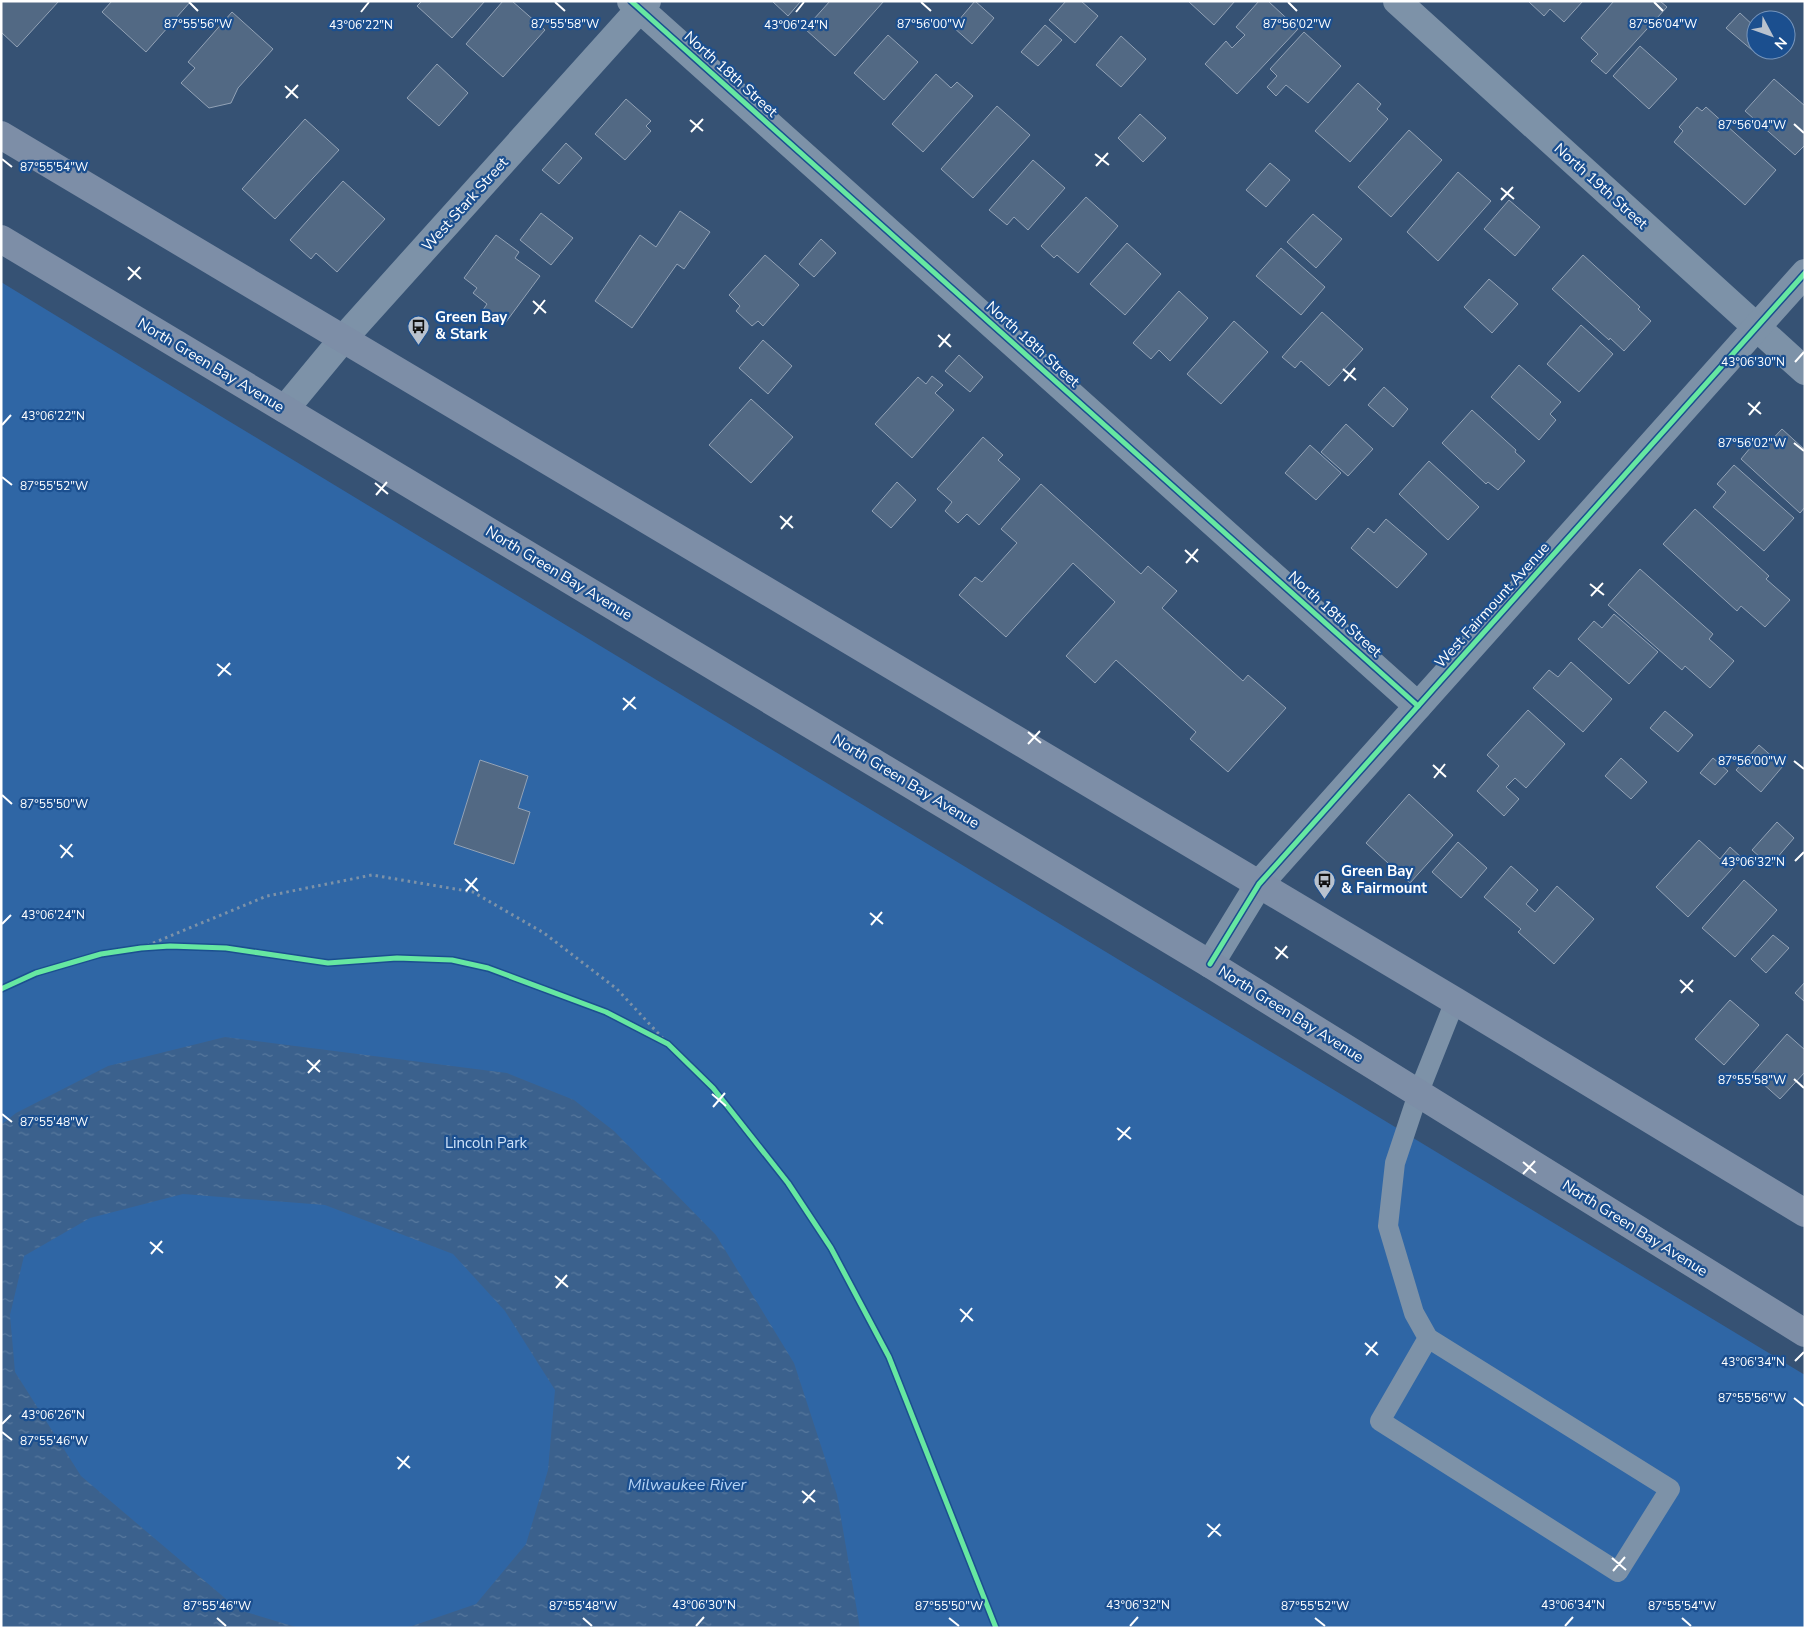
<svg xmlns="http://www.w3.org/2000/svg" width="1806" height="1629" font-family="'Nunito Sans',sans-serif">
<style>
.park{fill:#2f66a5}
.water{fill:url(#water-ripples)}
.building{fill:#526984;stroke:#92a2b6}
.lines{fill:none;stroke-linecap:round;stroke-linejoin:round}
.path{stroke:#7d92a8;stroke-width:3;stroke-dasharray:2.5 4;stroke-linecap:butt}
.lane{stroke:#7d92a8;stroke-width:20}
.street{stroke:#7d92a8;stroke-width:28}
.primary{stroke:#7d8ea7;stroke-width:28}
.cycleway-casing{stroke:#1b4f8f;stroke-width:8}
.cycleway{stroke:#66e7a1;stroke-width:5}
.ticks{fill:none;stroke:#fff;stroke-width:2}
.labels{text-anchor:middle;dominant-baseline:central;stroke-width:4.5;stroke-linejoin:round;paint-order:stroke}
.street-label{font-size:15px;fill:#fff;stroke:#1b4f8f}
.poi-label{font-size:15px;font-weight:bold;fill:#fff;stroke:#1b4f8f;text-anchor:start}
.park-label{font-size:15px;fill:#cfe3fa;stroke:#1b4f8f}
.water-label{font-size:16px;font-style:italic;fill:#b5d3f5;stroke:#1b4f8f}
.ticks-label{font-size:12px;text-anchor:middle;fill:#fff;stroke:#1b4f8f;stroke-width:4.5;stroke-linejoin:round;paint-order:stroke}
</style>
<defs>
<pattern id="water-ripples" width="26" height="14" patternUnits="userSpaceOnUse" patternTransform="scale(1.25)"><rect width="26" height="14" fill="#3b618d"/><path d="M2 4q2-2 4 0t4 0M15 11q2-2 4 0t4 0" fill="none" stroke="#58799e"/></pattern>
</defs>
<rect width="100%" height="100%" fill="#365274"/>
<path class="park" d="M 1,282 L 227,420 L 1805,1375 L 1805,1628 L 1,1628 Z"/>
<path class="water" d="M 225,1037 L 507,1073 L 574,1100 L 614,1131 L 716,1235 L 794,1363 L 837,1495 L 860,1628 L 403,1628 L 412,1626 L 476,1604 L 526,1544 L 548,1470 L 555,1390 L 505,1311 L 453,1254 L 325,1205 L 183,1194 L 90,1218 L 24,1256 L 10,1315 L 15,1372 L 81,1476 L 239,1610 L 299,1628 L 1,1628 L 1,1125 L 16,1113 L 108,1066 Z"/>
<g class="building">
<path d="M 1,1 L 59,1 L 17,47 L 1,32 Z"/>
<path d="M 112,1 L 191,1 L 146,52 L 102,12 Z"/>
<path d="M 422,1 L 485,1 L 452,38 L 417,6 Z"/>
<path d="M 503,1 L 512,1 L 545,30 L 503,77 L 466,44 Z"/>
<path d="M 772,1 L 801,1 L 788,16 Z"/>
<path d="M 830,1 L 884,1 L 835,56 L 805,29 Z"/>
<path d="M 975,1 L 994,18 L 972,44 L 953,27 Z"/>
<path d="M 1066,1 L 1081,1 L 1098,16 L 1075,43 L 1049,20 Z"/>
<path d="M 1188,1 L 1235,1 L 1214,25 Z"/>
<path d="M 1259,1 L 1268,1 L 1298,29 L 1237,94 L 1205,64 L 1226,41 L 1232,48 L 1245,35 L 1236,27 Z"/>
<path d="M 1528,1 L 1583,1 L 1564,22 L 1550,9 L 1544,16 Z"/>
<path d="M 1614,1 L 1660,1 L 1667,7 L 1606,74 L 1591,61 L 1598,54 L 1581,38 Z"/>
<path d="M 232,12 L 273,49 L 238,88 L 231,103 L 209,108 L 181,83 L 195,68 L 188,62 Z"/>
<path d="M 1740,13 L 1756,28 L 1756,45 L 1752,50 L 1726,28 Z"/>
<path d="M 1045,25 L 1062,40 L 1038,66 L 1021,52 Z"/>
<path d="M 1304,32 L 1341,66 L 1308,103 L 1286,85 L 1276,96 L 1267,87 L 1277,76 L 1270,69 Z"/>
<path d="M 888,35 L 918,62 L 884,100 L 854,73 Z"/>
<path d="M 1121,36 L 1146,59 L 1121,87 L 1096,65 Z"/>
<path d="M 1640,46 L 1677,79 L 1649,109 L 1613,76 Z"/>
<path d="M 437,64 L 468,93 L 439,126 L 407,98 Z"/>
<path d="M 936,74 L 951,88 L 957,82 L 973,96 L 923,152 L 892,124 Z"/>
<path d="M 1774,79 L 1805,106 L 1805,145 L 1795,155 L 1745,111 Z"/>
<path d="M 1358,83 L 1381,104 L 1377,109 L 1388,119 L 1350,162 L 1315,131 Z"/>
<path d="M 626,99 L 651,121 L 646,126 L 651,131 L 625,160 L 595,134 Z"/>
<path d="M 997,106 L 1030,135 L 973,198 L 941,169 Z"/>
<path d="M 1697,107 L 1702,111 L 1706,107 L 1776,170 L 1745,205 L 1674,142 L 1683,131 L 1679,127 Z"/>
<path d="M 1140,114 L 1166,138 L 1143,162 L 1118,138 Z"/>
<path d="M 305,119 L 339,150 L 275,219 L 242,189 Z"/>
<path d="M 1409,130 L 1442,160 L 1391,217 L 1358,187 Z"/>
<path d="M 566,143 L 582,158 L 559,184 L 542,170 Z"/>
<path d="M 1033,160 L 1065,188 L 1028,230 L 1014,217 L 1007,225 L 989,210 Z"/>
<path d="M 1270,163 L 1290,180 L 1266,207 L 1246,190 Z"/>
<path d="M 1458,172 L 1491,201 L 1438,261 L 1407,232 Z"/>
<path d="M 343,181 L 385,219 L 337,272 L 316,253 L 311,259 L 290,240 Z"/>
<path d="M 1086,197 L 1118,226 L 1078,273 L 1057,255 L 1054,258 L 1041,246 Z"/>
<path d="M 1509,200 L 1540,227 L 1515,256 L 1484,229 Z"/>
<path d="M 680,211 L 710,232 L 684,269 L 677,264 L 632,328 L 595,301 L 640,235 L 656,247 Z"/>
<path d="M 541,213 L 573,238 L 551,265 L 520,240 Z"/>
<path d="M 1313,214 L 1342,239 L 1316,268 L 1287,242 Z"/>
<path d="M 496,235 L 519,252 L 515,258 L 540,276 L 503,326 L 483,310 L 487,304 L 473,293 L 477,288 L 464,278 Z"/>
<path d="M 821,239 L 836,253 L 814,277 L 799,264 Z"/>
<path d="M 1127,243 L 1161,274 L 1125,315 L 1090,284 Z"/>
<path d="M 1281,248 L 1325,287 L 1301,315 L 1256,276 Z"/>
<path d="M 765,255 L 799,285 L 763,326 L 758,321 L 752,326 L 736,311 L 740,306 L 729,295 Z"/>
<path d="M 1583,255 L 1640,307 L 1638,309 L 1651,321 L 1624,351 L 1610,338 L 1609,340 L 1552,289 Z"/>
<path d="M 1489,279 L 1518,304 L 1492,333 L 1464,307 Z"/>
<path d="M 1179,291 L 1208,318 L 1170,361 L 1159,350 L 1151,359 L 1133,343 Z"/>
<path d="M 1322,312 L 1363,349 L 1329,386 L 1301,361 L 1295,368 L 1282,357 Z"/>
<path d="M 1234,321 L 1268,352 L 1221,404 L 1187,374 Z"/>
<path d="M 1581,325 L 1613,354 L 1579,392 L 1547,364 Z"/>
<path d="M 763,340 L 792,366 L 768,394 L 739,368 Z"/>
<path d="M 959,355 L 983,377 L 970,392 L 945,371 Z"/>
<path d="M 1519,365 L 1561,402 L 1550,414 L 1556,420 L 1539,440 L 1491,397 Z"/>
<path d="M 932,376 L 943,385 L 935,393 L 954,410 L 912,458 L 875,424 L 918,377 L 926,384 Z"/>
<path d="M 1384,387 L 1408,409 L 1393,427 L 1368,405 Z"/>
<path d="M 751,399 L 793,437 L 751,483 L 709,445 Z"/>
<path d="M 1472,410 L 1516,450 L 1515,452 L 1525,461 L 1498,490 L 1488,482 L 1486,484 L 1442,443 Z"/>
<path d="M 1346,424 L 1373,449 L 1348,476 L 1321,452 Z"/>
<path d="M 1782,429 L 1805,450 L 1805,507 L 1800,513 L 1741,459 L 1755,442 L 1763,449 Z"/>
<path d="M 983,437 L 1003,455 L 998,460 L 1020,479 L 979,525 L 967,514 L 958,523 L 945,511 L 952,502 L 937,489 Z"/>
<path d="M 1310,445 L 1341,473 L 1316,500 L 1285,473 Z"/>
<path d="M 1429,461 L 1479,507 L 1448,540 L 1399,494 Z"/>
<path d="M 1734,465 L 1794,518 L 1764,551 L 1713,507 L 1726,492 L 1717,484 Z"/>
<path d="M 897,482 L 916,500 L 891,528 L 872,511 Z"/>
<path d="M 1041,484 L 1141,574 L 1148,566 L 1177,591 L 1162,608 L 1243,681 L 1248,675 L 1286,708 L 1228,772 L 1190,739 L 1196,732 L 1116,660 L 1095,683 L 1066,656 L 1115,602 L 1073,563 L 1006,637 L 959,595 L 975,577 L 982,582 L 1017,543 L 1001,529 Z"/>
<path d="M 1695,509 L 1769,576 L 1766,579 L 1790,600 L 1765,627 L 1741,606 L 1737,611 L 1663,544 Z"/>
<path d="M 1386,519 L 1427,554 L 1397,588 L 1351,548 L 1368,528 L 1374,533 Z"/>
<path d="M 1640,569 L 1713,634 L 1709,639 L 1734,661 L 1710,688 L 1685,666 L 1682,670 L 1608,605 Z"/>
<path d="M 1614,614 L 1658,652 L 1629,684 L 1578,639 L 1594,621 L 1602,628 Z"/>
<path d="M 1571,662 L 1612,699 L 1583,732 L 1533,688 L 1549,670 L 1558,677 Z"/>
<path d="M 1528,710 L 1565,744 L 1526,788 L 1515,778 L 1506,787 L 1519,799 L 1504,816 L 1477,791 L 1499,766 L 1487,755 Z"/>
<path d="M 1665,711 L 1693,735 L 1678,752 L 1650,728 Z"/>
<path d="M 1759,745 L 1783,766 L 1761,792 L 1736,770 Z"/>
<path d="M 1621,758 L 1647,782 L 1631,799 L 1605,776 Z"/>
<path d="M 1713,758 L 1728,771 L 1715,785 L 1700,773 Z"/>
<path d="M 480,760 L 528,776 L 518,808 L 530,812 L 514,864 L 454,844 Z"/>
<path d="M 1409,794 L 1453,835 L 1410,883 L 1366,843 Z"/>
<path d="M 1777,822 L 1794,838 L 1770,866 L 1752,850 Z"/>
<path d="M 1699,840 L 1720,859 L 1730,847 L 1742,858 L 1688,917 L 1656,887 Z"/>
<path d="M 1458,842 L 1487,868 L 1461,898 L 1432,872 Z"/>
<path d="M 1511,866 L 1538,890 L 1526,904 L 1535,912 L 1557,886 L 1594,919 L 1554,964 L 1518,932 L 1521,929 L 1484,897 Z"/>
<path d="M 1744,880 L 1777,910 L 1735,957 L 1702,928 Z"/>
<path d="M 1773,935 L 1789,948 L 1766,973 L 1751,959 Z"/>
<path d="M 1805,982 L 1805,1002 L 1795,993 Z"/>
<path d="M 1730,1000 L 1759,1025 L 1724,1065 L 1695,1039 Z"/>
<path d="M 1787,1034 L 1805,1050 L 1805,1072 L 1780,1099 L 1752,1074 Z"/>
</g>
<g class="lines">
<path class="path" d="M 141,948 L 267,896 L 372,875 L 473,892 L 544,933 L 617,989 L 668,1044"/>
<path class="lane" d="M 1428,1338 L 1380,1421 L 1618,1572 L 1670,1489 L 1428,1338 L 1414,1313 L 1388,1226 L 1395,1163 L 1418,1094 L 1455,1001"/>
<g class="street">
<path d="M 631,1 L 1418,706"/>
<path d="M 1397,1 L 1805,371"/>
<path d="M 285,409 L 343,339 L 647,1"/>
<path d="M 1210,964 L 1259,884 L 1805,273"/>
</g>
<g class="primary">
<path d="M 1,135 L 1455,1001 L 1805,1213"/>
<path d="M 1,239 L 1210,964 L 1805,1333"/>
</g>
<defs>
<g id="cycleway">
<path d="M 631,1 L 1418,706"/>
<path d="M 1210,964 L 1259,884 L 1805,273"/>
<path d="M 1,989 L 36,973 L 101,954 L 141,948 L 170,946 L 226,948 L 328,963 L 397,958 L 452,960 L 488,968 L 606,1012 L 668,1044 L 713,1088 L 788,1183 L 831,1248 L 889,1357 L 996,1628"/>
</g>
</defs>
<use href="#cycleway" class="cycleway-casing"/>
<use href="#cycleway" class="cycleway"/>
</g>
<path class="ticks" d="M 189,2 L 198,11M 555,2 L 565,11M 921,2 L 931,11M 1288,2 L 1297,11M 1654,2 L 1663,11M 361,12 L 369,2M 796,12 L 804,2M 285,86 L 298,98M 286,98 L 298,85M 690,120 L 703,131M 1794,124 L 1804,133M 691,132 L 703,119M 1095,154 L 1109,165M 2,159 L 12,167M 1096,166 L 1108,153M 1501,188 L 1514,199M 1501,200 L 1513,187M 128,267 L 141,279M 128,280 L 140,267M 533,301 L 546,313M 534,314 L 545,300M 938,335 L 951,347M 939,347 L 950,334M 1795,362 L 1804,352M 1343,369 L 1356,380M 1344,381 L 1355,368M 1748,403 L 1761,414M 1749,415 L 1760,402M 2,425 L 11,415M 1794,443 L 1804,451M 2,477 L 12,485M 375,483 L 388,494M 376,495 L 387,482M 780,516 L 793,528M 781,529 L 792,516M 1185,550 L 1198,562M 1186,563 L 1198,549M 1590,584 L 1604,595M 1591,596 L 1603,583M 217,664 L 231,675M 218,676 L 230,663M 623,698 L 636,709M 623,710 L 635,697M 1028,732 L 1041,743M 1028,744 L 1040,731M 1794,761 L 1804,769M 1433,765 L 1446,777M 1434,778 L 1445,764M 2,795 L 12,804M 60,845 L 73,857M 61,858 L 72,844M 1795,861 L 1804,852M 465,879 L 478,891M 466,891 L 477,878M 870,913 L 883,924M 2,924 L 11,915M 871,925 L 882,912M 1275,947 L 1288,958M 1276,959 L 1287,946M 1680,980 L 1693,992M 1681,993 L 1693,980M 307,1060 L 320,1072M 308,1073 L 320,1060M 1794,1079 L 1804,1088M 712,1094 L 726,1106M 713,1107 L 725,1093M 2,1114 L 12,1122M 1117,1128 L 1131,1139M 1118,1140 L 1130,1127M 1523,1162 L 1536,1173M 1523,1174 L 1535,1161M 150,1242 L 163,1253M 151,1254 L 162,1241M 555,1276 L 568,1287M 556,1288 L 567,1275M 960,1309 L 973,1321M 961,1322 L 972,1308M 1365,1343 L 1378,1355M 1366,1355 L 1377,1342M 1795,1361 L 1804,1352M 1794,1398 L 1804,1406M 2,1424 L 11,1415M 2,1432 L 12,1440M 397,1457 L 410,1468M 398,1469 L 409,1456M 802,1491 L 815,1502M 803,1503 L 815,1490M 1207,1524 L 1221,1536M 1208,1537 L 1220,1524M 1612,1558 L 1626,1570M 1613,1571 L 1625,1557M 217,1618 L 226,1626M 583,1618 L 592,1626M 949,1618 L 959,1626M 1315,1618 L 1325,1626M 1682,1618 L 1691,1626M 696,1626 L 704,1617M 1130,1626 L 1138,1617M 1565,1626 L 1573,1617"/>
<defs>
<symbol id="bus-pin" viewBox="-11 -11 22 30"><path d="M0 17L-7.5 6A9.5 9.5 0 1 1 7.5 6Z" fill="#b9c2ce" stroke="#1b4f8f"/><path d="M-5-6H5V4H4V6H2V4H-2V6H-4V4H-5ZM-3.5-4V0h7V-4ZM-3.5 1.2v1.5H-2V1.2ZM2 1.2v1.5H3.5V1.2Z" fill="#111"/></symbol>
</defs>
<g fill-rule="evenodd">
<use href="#bus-pin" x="406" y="314" width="25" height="34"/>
<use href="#bus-pin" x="1312" y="868" width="25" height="34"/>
</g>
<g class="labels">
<g class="street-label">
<text transform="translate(731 74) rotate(42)">North 18th Street</text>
<text transform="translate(1601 186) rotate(42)">North 19th Street</text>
<text transform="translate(465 204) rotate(-48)">West Stark Street</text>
<text transform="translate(1033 344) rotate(42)">North 18th Street</text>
<text transform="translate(211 365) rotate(31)">North Green Bay Avenue</text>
<text transform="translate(559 573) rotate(31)">North Green Bay Avenue</text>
<text transform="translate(1492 605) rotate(-48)">West Fairmount Avenue</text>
<text transform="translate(1335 614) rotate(42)">North 18th Street</text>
<text transform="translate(906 781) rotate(31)">North Green Bay Avenue</text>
<text transform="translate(1291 1014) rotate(32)">North Green Bay Avenue</text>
<text transform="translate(1635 1228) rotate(32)">North Green Bay Avenue</text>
</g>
<g class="poi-label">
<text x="435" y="317">Green Bay<tspan x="435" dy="17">&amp; Stark</tspan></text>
<text x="1341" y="871">Green Bay<tspan x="1341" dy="17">&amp; Fairmount</tspan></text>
</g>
<g class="park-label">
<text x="486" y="1143">Lincoln Park</text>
</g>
<g class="water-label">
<text x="687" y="1485">Milwaukee River</text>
</g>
</g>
<g class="ticks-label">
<text x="198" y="28">87°55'56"W</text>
<text x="565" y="28">87°55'58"W</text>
<text x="931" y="28">87°56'00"W</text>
<text x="1297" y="28">87°56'02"W</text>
<text x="1663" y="28">87°56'04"W</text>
<text x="361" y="29">43°06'22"N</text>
<text x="796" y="29">43°06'24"N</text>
<text x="1752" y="129">87°56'04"W</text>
<text x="54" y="171">87°55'54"W</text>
<text x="1753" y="366">43°06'30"N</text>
<text x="53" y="420">43°06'22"N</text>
<text x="1752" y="447">87°56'02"W</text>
<text x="54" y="490">87°55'52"W</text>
<text x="1752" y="765">87°56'00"W</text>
<text x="54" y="808">87°55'50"W</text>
<text x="1753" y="866">43°06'32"N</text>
<text x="53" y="919">43°06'24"N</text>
<text x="1752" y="1084">87°55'58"W</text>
<text x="54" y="1126">87°55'48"W</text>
<text x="1753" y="1366">43°06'34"N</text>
<text x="1752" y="1402">87°55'56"W</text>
<text x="53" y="1419">43°06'26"N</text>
<text x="54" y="1445">87°55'46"W</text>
<text x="704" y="1609">43°06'30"N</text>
<text x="1138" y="1609">43°06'32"N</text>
<text x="1573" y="1609">43°06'34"N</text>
<text x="217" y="1610">87°55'46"W</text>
<text x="583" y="1610">87°55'48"W</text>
<text x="949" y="1610">87°55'50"W</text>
<text x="1315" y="1610">87°55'52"W</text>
<text x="1682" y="1610">87°55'54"W</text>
</g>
<rect width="1806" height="1629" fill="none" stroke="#ffffff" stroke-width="5"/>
<g transform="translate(1771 35) rotate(131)"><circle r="24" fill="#1b4f8f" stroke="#7695bc"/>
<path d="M0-4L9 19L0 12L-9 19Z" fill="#b9c2ce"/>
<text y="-8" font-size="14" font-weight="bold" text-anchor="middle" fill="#ffffff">N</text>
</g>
</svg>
